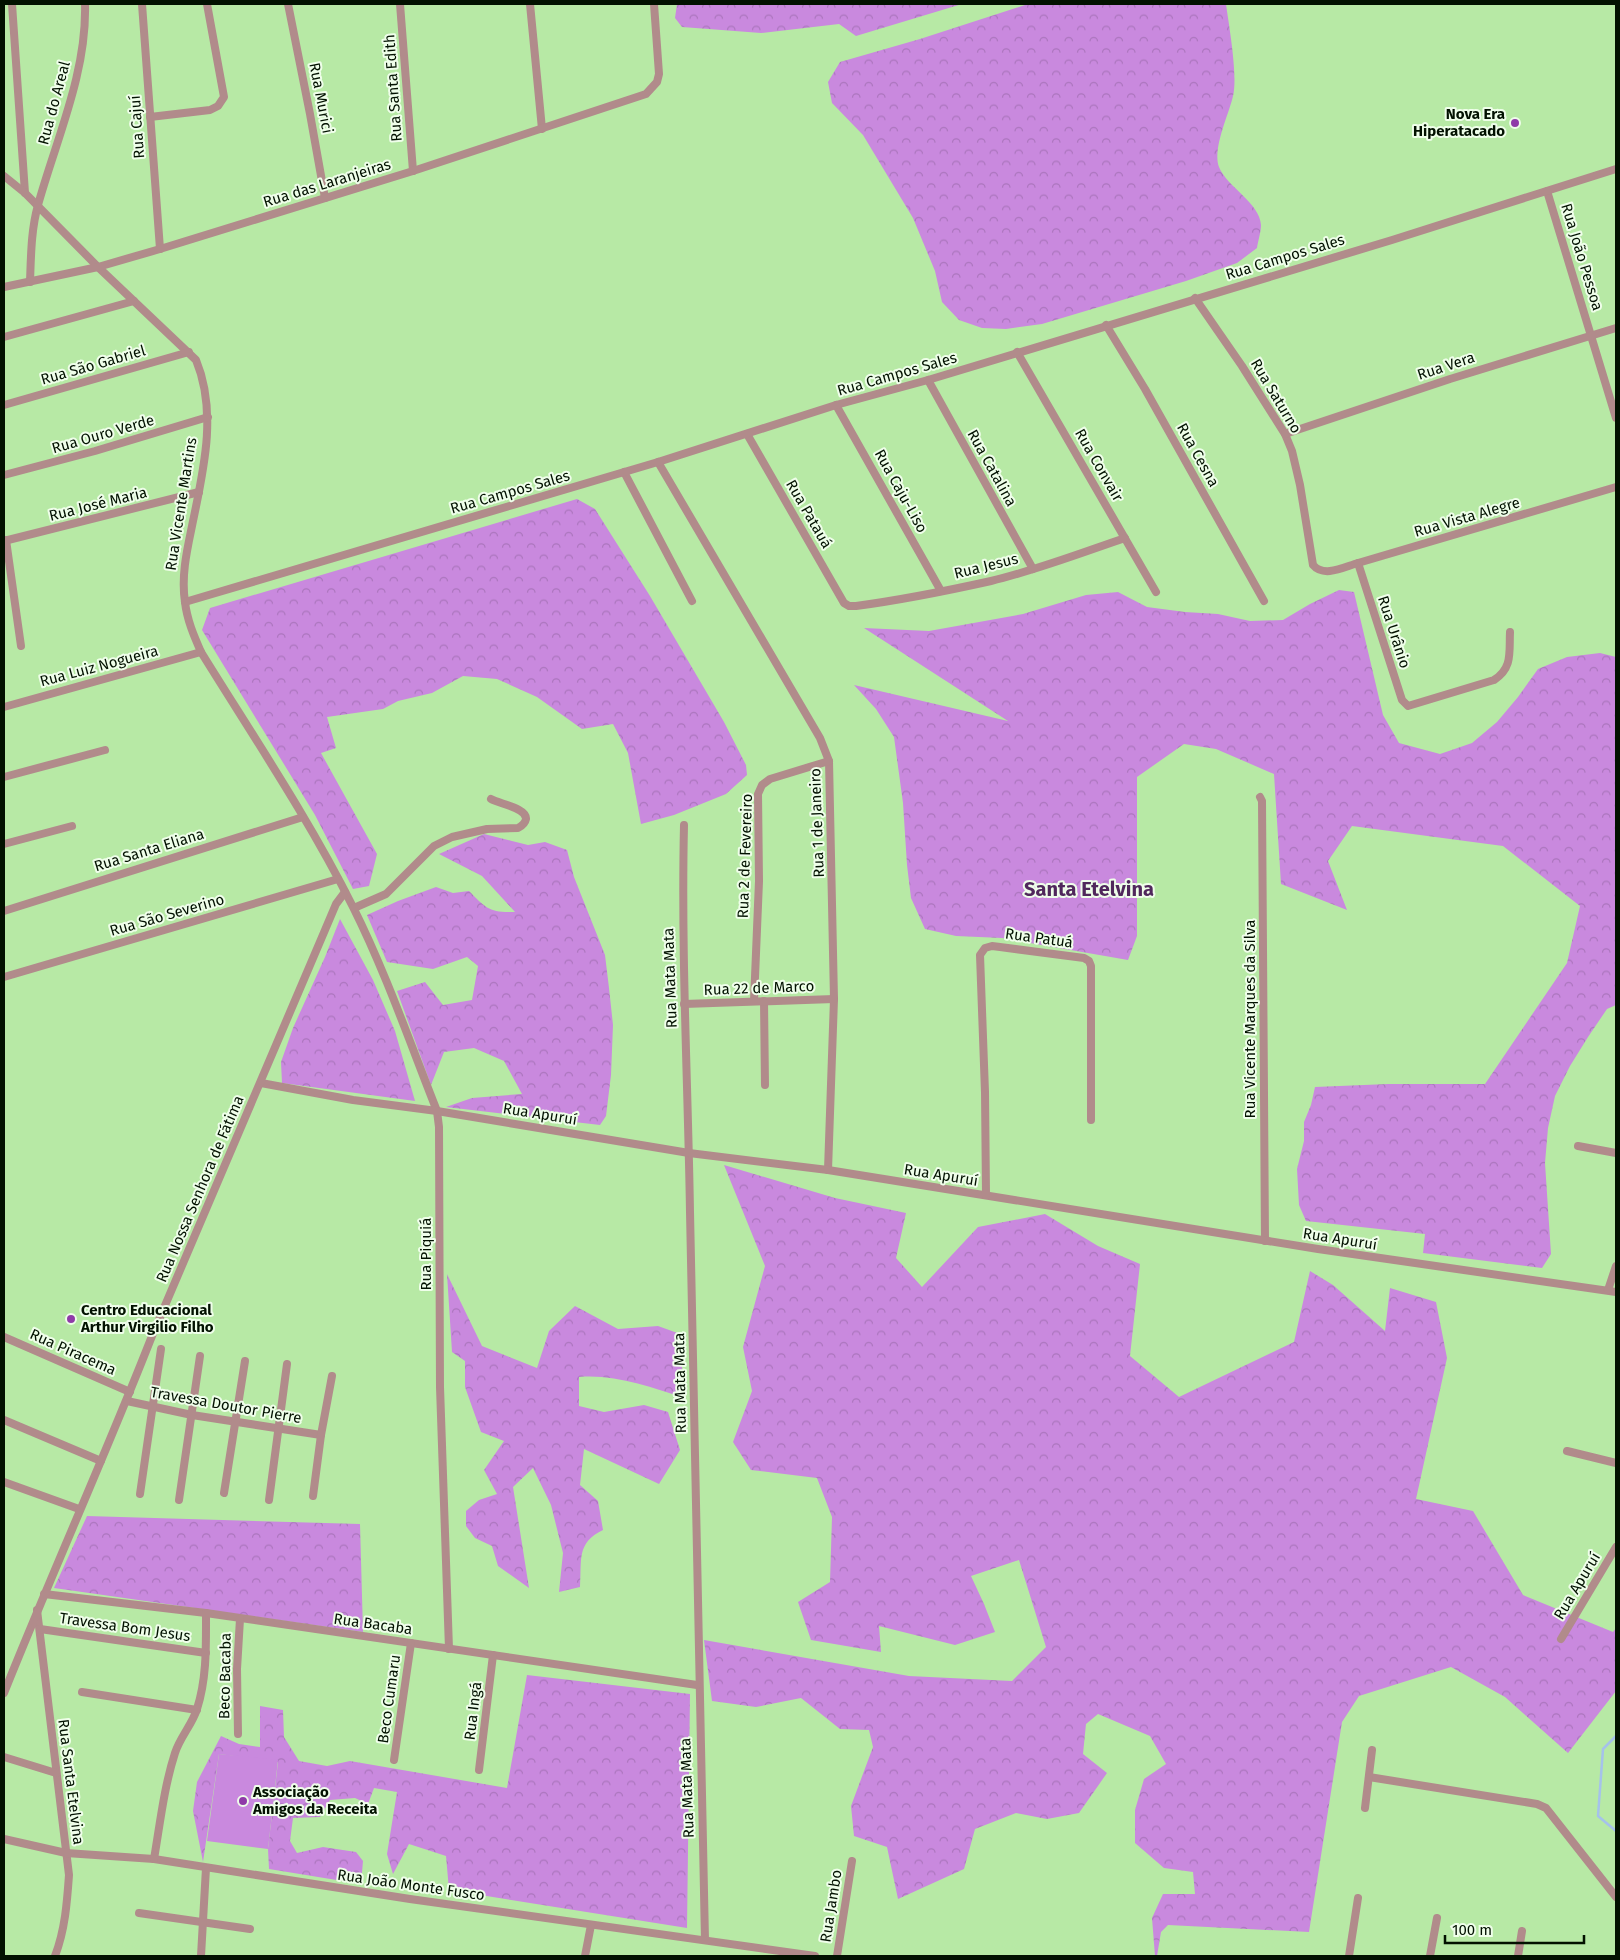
<svg xmlns="http://www.w3.org/2000/svg" width="1620" height="1960" font-family="'Fira Sans',sans-serif">
<style>
.forest{fill:url(#forest-crowns)}
.pitch{fill:#c989de}
.lines{fill:none;stroke-linecap:round;stroke-linejoin:round}
.stream{stroke:#a5c2eb;stroke-width:2.5}
.street{stroke:#b18b8b;stroke-width:8}
.poi-dot{fill:#8f3aa8;stroke:#effeea;stroke-width:2}
.labels{text-anchor:middle;dominant-baseline:central;stroke-width:4;stroke-linejoin:round;paint-order:stroke}
.street-label{font-size:15px;fill:#021100;stroke:#effeea}
.poi-label{font-size:15px;font-weight:bold;fill:#021100;stroke:#effeea;text-anchor:start}
.district-label{font-size:20px;font-weight:bold;fill:#50275c;stroke:#effeea}
</style>
<defs>
<pattern id="forest-crowns" width="20" height="18" patternUnits="userSpaceOnUse" patternTransform="scale(1.25)"><rect width="20" height="18" fill="#c989de"/><path d="M2 6a3 3 0 1 1 6 0M12 15a3 3 0 1 1 6 0" fill="none" stroke="#ab75bd"/></pattern>
</defs>
<rect width="100%" height="100%" fill="#b7e9a5"/>
<g class="forest">
<path d="M 677,4 L 962,4 L 856,36 L 839,24 L 761,33 L 682,27 L 675,18 Z"/>
<path d="M 1028,4 L 1226,4 C 1229,26 1238,76 1233,96 C 1229,114 1212,149 1219,167 C 1227,187 1260,203 1261,225 C 1261,232 1258,241 1257,248 L 1237,263 L 1186,281 L 1042,324 L 1006,329 L 982,328 L 959,320 L 942,302 L 935,271 L 913,218 L 863,135 L 832,103 L 828,82 L 840,62 L 920,39 Z"/>
<path d="M 577,499 L 595,509 L 650,596 L 724,722 L 746,765 L 747,775 L 726,794 L 674,815 L 641,824 L 628,753 L 613,724 L 582,729 L 537,697 L 497,679 L 463,676 L 432,693 L 398,701 L 383,709 L 327,717 L 336,748 L 321,753 L 377,854 L 369,886 L 353,889 L 315,815 L 202,630 L 210,608 Z"/>
<path d="M 1339,590 L 1354,592 L 1383,715 L 1399,743 L 1440,754 L 1472,743 L 1497,722 L 1518,697 L 1538,669 L 1567,657 L 1600,653 L 1616,657 L 1616,1005 L 1607,1009 L 1588,1037 L 1570,1066 L 1555,1096 L 1548,1128 L 1545,1163 L 1551,1254 L 1542,1268 L 1423,1253 L 1425,1234 L 1306,1221 L 1299,1205 L 1297,1169 L 1304,1141 L 1304,1122 L 1311,1105 L 1315,1087 L 1388,1084 L 1485,1084 L 1567,963 L 1580,906 L 1503,846 L 1352,826 L 1328,861 L 1347,910 L 1281,884 L 1274,774 L 1216,749 L 1184,744 L 1137,777 L 1137,936 L 1128,960 L 1002,938 L 956,936 L 925,929 L 911,898 L 907,865 L 903,803 L 894,737 L 876,709 L 854,685 L 1008,721 L 864,628 L 929,631 L 1023,614 L 1086,595 L 1118,592 L 1147,607 L 1185,612 L 1218,614 L 1250,621 L 1283,620 L 1310,604 Z"/>
<path d="M 484,834 L 528,845 L 545,842 L 567,850 L 574,877 L 605,955 L 609,988 L 613,1025 L 611,1075 L 606,1116 L 600,1125 L 446,1107 L 472,1098 L 522,1094 L 504,1061 L 474,1048 L 444,1052 L 431,1085 L 397,991 L 425,982 L 443,1005 L 472,1000 L 478,966 L 467,957 L 433,969 L 387,962 L 367,915 L 398,901 L 436,887 L 453,893 L 469,891 C 486,908 489,913 515,912 L 482,876 L 439,854 Z"/>
<path d="M 340,919 L 373,980 L 395,1031 L 415,1101 L 282,1083 L 281,1062 L 293,1028 L 325,957 Z"/>
<path d="M 724,1165 L 835,1198 L 906,1213 L 896,1258 L 922,1287 L 978,1227 L 1045,1214 L 1098,1246 L 1140,1264 L 1130,1356 L 1179,1397 L 1294,1342 L 1310,1271 L 1333,1285 L 1385,1331 L 1390,1288 L 1436,1302 L 1447,1358 L 1416,1499 L 1473,1511 L 1523,1595 L 1613,1632 L 1616,1628 L 1616,1691 L 1568,1753 L 1505,1697 L 1451,1667 L 1359,1696 L 1342,1722 L 1309,1932 L 1168,1925 L 1161,1932 L 1157,1956 L 1155,1956 L 1152,1918 L 1163,1894 L 1195,1894 L 1193,1872 L 1164,1868 L 1135,1843 L 1135,1810 L 1144,1779 L 1166,1764 L 1150,1736 L 1098,1714 L 1086,1724 L 1083,1754 L 1107,1773 L 1079,1813 L 1047,1819 L 1016,1813 L 975,1829 L 964,1869 L 898,1899 L 887,1847 L 854,1836 L 851,1806 L 873,1747 L 869,1730 L 840,1729 L 801,1698 L 756,1707 L 712,1701 L 704,1640 L 909,1676 L 1012,1681 L 1046,1647 L 1019,1560 L 971,1576 L 984,1604 L 995,1632 L 955,1645 L 879,1626 L 881,1652 L 811,1640 L 798,1602 L 830,1582 L 832,1517 L 817,1478 L 751,1470 L 733,1442 L 752,1391 L 743,1347 L 765,1266 Z"/>
<path d="M 447,1274 L 482,1346 L 537,1368 L 549,1331 L 575,1306 L 618,1329 L 658,1326 L 683,1335 L 682,1368 L 685,1398 C 650,1387 615,1374 579,1377 L 579,1406 L 604,1412 L 644,1405 L 668,1412 L 680,1450 L 659,1484 L 584,1449 L 580,1485 L 598,1501 L 603,1530 C 576,1543 582,1560 580,1587 L 559,1592 L 563,1553 L 551,1505 L 533,1468 L 513,1487 L 529,1588 L 498,1566 L 492,1546 L 475,1538 L 466,1526 L 466,1511 L 479,1500 L 497,1494 L 484,1470 L 504,1441 L 481,1432 L 465,1387 L 465,1361 L 452,1352 Z"/>
<path d="M 87,1516 L 360,1524 L 363,1632 L 54,1588 Z"/>
<path d="M 527,1675 L 690,1694 L 687,1928 L 449,1890 L 446,1856 L 409,1844 L 393,1874 L 387,1854 L 397,1792 L 374,1788 L 368,1804 L 355,1798 L 330,1800 L 320,1817 L 293,1818 L 290,1841 L 297,1853 L 323,1847 L 356,1852 L 363,1861 L 361,1884 L 269,1869 L 268,1849 L 278,1762 L 219,1754 L 203,1862 L 193,1811 L 197,1782 L 221,1736 L 239,1744 L 260,1747 L 260,1706 L 283,1710 L 284,1737 L 299,1761 L 327,1766 L 350,1761 L 507,1788 Z"/>
</g>
<path class="pitch" d="M 219,1754 L 278,1760 L 268,1849 L 207,1841 Z"/>
<g class="lines">
<path class="stream" d="M 1616,1736 L 1603,1749 L 1598,1816 L 1616,1831"/>
<g class="street">
<path d="M 12,4 L 25,193"/>
<path d="M 142,4 L 160,249"/>
<path d="M 288,4 L 310,114 L 325,198"/>
<path d="M 400,4 L 413,171"/>
<path d="M 530,4 L 542,129"/>
<path d="M 150,117 L 210,110 L 218,106 L 224,97 L 207,4"/>
<path d="M 4,176 L 25,193 L 98,267 L 196,360 C 218,413 203,472 192,526 C 187,550 181,576 185,602 C 187,620 194,636 201,652 C 253,736 309,819 353,907 C 386,973 410,1043 437,1111 L 439,1127 L 440,1387 L 449,1649"/>
<path d="M 1547,191 L 1616,418"/>
<path d="M 30,282 C 31,256 31,230 38,205 C 56,140 87,73 85,4"/>
<path d="M 4,287 L 98,267 L 160,249 L 413,171 L 646,94 L 657,82 L 659,74 L 654,4"/>
<path d="M 1195,298 L 1242,366 L 1285,434 L 1292,451 L 1300,485 L 1313,565 C 1324,578 1344,567 1358,563 L 1616,487"/>
<path d="M 1106,325 L 1145,389 L 1264,601"/>
<path d="M 4,337 L 134,301"/>
<path d="M 1017,352 L 1156,592"/>
<path d="M 928,380 L 1033,569"/>
<path d="M 4,405 L 189,352"/>
<path d="M 836,405 L 941,591"/>
<path d="M 747,434 L 844,603 L 849,606 L 856,606 C 901,600 946,591 991,581 C 1037,570 1081,553 1125,538"/>
<path d="M 1285,434 L 1450,379 L 1616,328"/>
<path d="M 658,462 L 820,738 L 829,761 L 834,999 L 828,1170"/>
<path d="M 624,472 L 692,601"/>
<path d="M 4,475 L 95,451 L 208,417"/>
<path d="M 6,540 L 21,646"/>
<path d="M 4,541 L 199,492"/>
<path d="M 1358,563 L 1402,700 L 1408,706 L 1494,680 C 1513,668 1509,652 1510,632"/>
<path d="M 185,602 L 658,462 L 836,405 L 928,380 L 1392,240 L 1616,169"/>
<path d="M 4,707 L 201,652"/>
<path d="M 4,777 L 105,750"/>
<path d="M 1260,797 L 1262,801 L 1265,1241"/>
<path d="M 684,825 C 681,954 688,1083 690,1212 C 694,1454 698,1697 705,1940"/>
<path d="M 4,844 L 72,826"/>
<path d="M 354,908 L 386,894 L 434,846 L 452,837 L 487,829 L 518,828 C 522,826 525,824 526,819 C 527,808 500,804 491,799"/>
<path d="M 4,911 L 303,817"/>
<path d="M 4,977 L 338,879"/>
<path d="M 754,1001 L 759,881 L 758,794 L 762,785 L 770,779 L 829,761"/>
<path d="M 764,1001 L 765,1085"/>
<path d="M 684,1004 L 834,999"/>
<path d="M 261,1083 L 353,1100 L 437,1111 L 689,1153 L 828,1170 L 1318,1249 L 1616,1292"/>
<path d="M 1578,1146 L 1616,1153"/>
<path d="M 986,1195 L 985,1092 L 980,955 L 985,948 L 992,946 L 1000,947 L 1084,958 L 1089,961 L 1091,966 L 1091,1120"/>
<path d="M 1608,1290 L 1616,1266"/>
<path d="M 4,1337 L 130,1392"/>
<path d="M 127,1401 L 192,1415 L 321,1435"/>
<path d="M 4,1420 L 101,1461"/>
<path d="M 1567,1451 L 1616,1463"/>
<path d="M 4,1482 L 79,1509"/>
<path d="M 224,1493 L 245,1361"/>
<path d="M 140,1494 L 161,1349"/>
<path d="M 313,1496 L 321,1435 L 332,1376"/>
<path d="M 179,1500 L 200,1356"/>
<path d="M 269,1500 L 287,1364"/>
<path d="M 44,1594 L 206,1613 L 697,1685"/>
<path d="M 37,1610 L 69,1875 C 67,1903 65,1930 55,1956"/>
<path d="M 40,1629 L 206,1653"/>
<path d="M 1561,1639 L 1616,1547"/>
<path d="M 82,1692 L 197,1710"/>
<path d="M 4,1693 C 52,1573 105,1456 152,1336 L 325,930 L 336,904 L 345,892"/>
<path d="M 238,1734 L 237,1669 L 240,1619"/>
<path d="M 4,1757 L 56,1773"/>
<path d="M 394,1760 L 411,1643"/>
<path d="M 479,1770 L 493,1655"/>
<path d="M 1369,1777 L 1537,1804 L 1546,1808 L 1616,1897"/>
<path d="M 1365,1808 L 1372,1750"/>
<path d="M 4,1839 L 66,1853 L 154,1859 L 410,1899 L 815,1956"/>
<path d="M 154,1859 C 160,1824 164,1787 175,1753 C 180,1737 192,1725 197,1709 C 207,1678 206,1645 206,1613"/>
<path d="M 139,1913 L 250,1929"/>
<path d="M 201,1956 L 206,1868"/>
<path d="M 585,1956 L 591,1925"/>
<path d="M 837,1956 L 852,1861"/>
<path d="M 1349,1956 L 1358,1898"/>
<path d="M 1430,1956 L 1437,1918"/>
<path d="M 1518,1956 L 1522,1931"/>
</g>
</g>
<g class="poi-dot">
<circle cx="1515" cy="123" r="5"/>
<circle cx="71" cy="1319" r="5"/>
<circle cx="243" cy="1801" r="5"/>
</g>
<g class="labels">
<g class="street-label">
<text transform="translate(393 88) rotate(-94)">Rua Santa Edith</text>
<text transform="translate(321 98) rotate(79)">Rua Murici</text>
<text transform="translate(54 103) rotate(-75)">Rua do Areal</text>
<text transform="translate(137 127) rotate(-94)">Rua Cajuí</text>
<text transform="translate(327 183) rotate(-17)">Rua das Laranjeiras</text>
<text transform="translate(1285 257) rotate(-17)">Rua Campos Sales</text>
<text transform="translate(1582 257) rotate(73)">Rua João Pessoa</text>
<text transform="translate(93 365) rotate(-16)">Rua São Gabriel</text>
<text transform="translate(1446 366) rotate(-18)">Rua Vera</text>
<text transform="translate(897 374) rotate(-16)">Rua Campos Sales</text>
<text transform="translate(1276 396) rotate(59)">Rua Saturno</text>
<text transform="translate(103 434) rotate(-16)">Rua Ouro Verde</text>
<text transform="translate(1198 455) rotate(61)">Rua Cesna</text>
<text transform="translate(1099 465) rotate(60)">Rua Convair</text>
<text transform="translate(992 468) rotate(61)">Rua Catalina</text>
<text transform="translate(901 491) rotate(61)">Rua Caju-Liso</text>
<text transform="translate(510 492) rotate(-16)">Rua Campos Sales</text>
<text transform="translate(98 504) rotate(-14)">Rua José Maria</text>
<text transform="translate(181 504) rotate(-81)">Rua Vicente Martins</text>
<text transform="translate(809 514) rotate(60)">Rua Patauá</text>
<text transform="translate(1467 517) rotate(-16)">Rua Vista Alegre</text>
<text transform="translate(986 566) rotate(-14)">Rua Jesus</text>
<text transform="translate(1394 632) rotate(72)">Rua Urânio</text>
<text transform="translate(99 666) rotate(-15)">Rua Luiz Nogueira</text>
<text transform="translate(817 823) rotate(-92)">Rua 1 de Janeiro</text>
<text transform="translate(149 850) rotate(-17)">Rua Santa Eliana</text>
<text transform="translate(745 856) rotate(-88)">Rua 2 de Fevereiro</text>
<text transform="translate(167 915) rotate(-16)">Rua São Severino</text>
<text transform="translate(1039 938) rotate(8)">Rua Patuá</text>
<text transform="translate(670 978) rotate(-92)">Rua Mata Mata</text>
<text transform="translate(759 988) rotate(-2)">Rua 22 de Marco</text>
<text transform="translate(1250 1019) rotate(-90)">Rua Vicente Marques da Silva</text>
<text transform="translate(540 1114) rotate(9)">Rua Apuruí</text>
<text transform="translate(941 1175) rotate(9)">Rua Apuruí</text>
<text transform="translate(200 1189) rotate(-67)">Rua Nossa Senhora de Fátima</text>
<text transform="translate(1340 1239) rotate(9)">Rua Apuruí</text>
<text transform="translate(426 1254) rotate(-90)">Rua Piquiá</text>
<text transform="translate(73 1352) rotate(24)">Rua Piracema</text>
<text transform="translate(680 1383) rotate(-91)">Rua Mata Mata</text>
<text transform="translate(226 1405) rotate(10)">Travessa Doutor Pierre</text>
<text transform="translate(1577 1586) rotate(-59)">Rua Apuruí</text>
<text transform="translate(373 1624) rotate(8)">Rua Bacaba</text>
<text transform="translate(125 1627) rotate(8)">Travessa Bom Jesus</text>
<text transform="translate(225 1676) rotate(-89)">Beco Bacaba</text>
<text transform="translate(389 1699) rotate(-82)">Beco Cumaru</text>
<text transform="translate(473 1711) rotate(-83)">Rua Ingá</text>
<text transform="translate(71 1782) rotate(83)">Rua Santa Etelvina</text>
<text transform="translate(687 1788) rotate(-92)">Rua Mata Mata</text>
<text transform="translate(411 1885) rotate(8)">Rua João Monte Fusco</text>
<text transform="translate(831 1906) rotate(-81)">Rua Jambo</text>
</g>
<g class="poi-label">
<text x="1505" y="114" text-anchor="end">Nova Era<tspan x="1505" dy="17">Hiperatacado</tspan></text>
<text x="81" y="1310">Centro Educacional<tspan x="81" dy="17">Arthur Virgilio Filho</tspan></text>
<text x="253" y="1792">Associação<tspan x="253" dy="17">Amigos da Receita</tspan></text>
</g>
<g class="district-label">
<text x="1089" y="889">Santa Etelvina</text>
</g>
</g>
<rect width="1620" height="1960" fill="none" stroke="#021100" stroke-width="10"/>
<path d="M1445 1935v8h139v-8" fill="none" stroke="#021100" stroke-width="2.5"/>
<text x="1452" y="1935" font-size="15" fill="#021100" stroke="#effeea" stroke-width="4" paint-order="stroke">100 m</text>
</svg>
